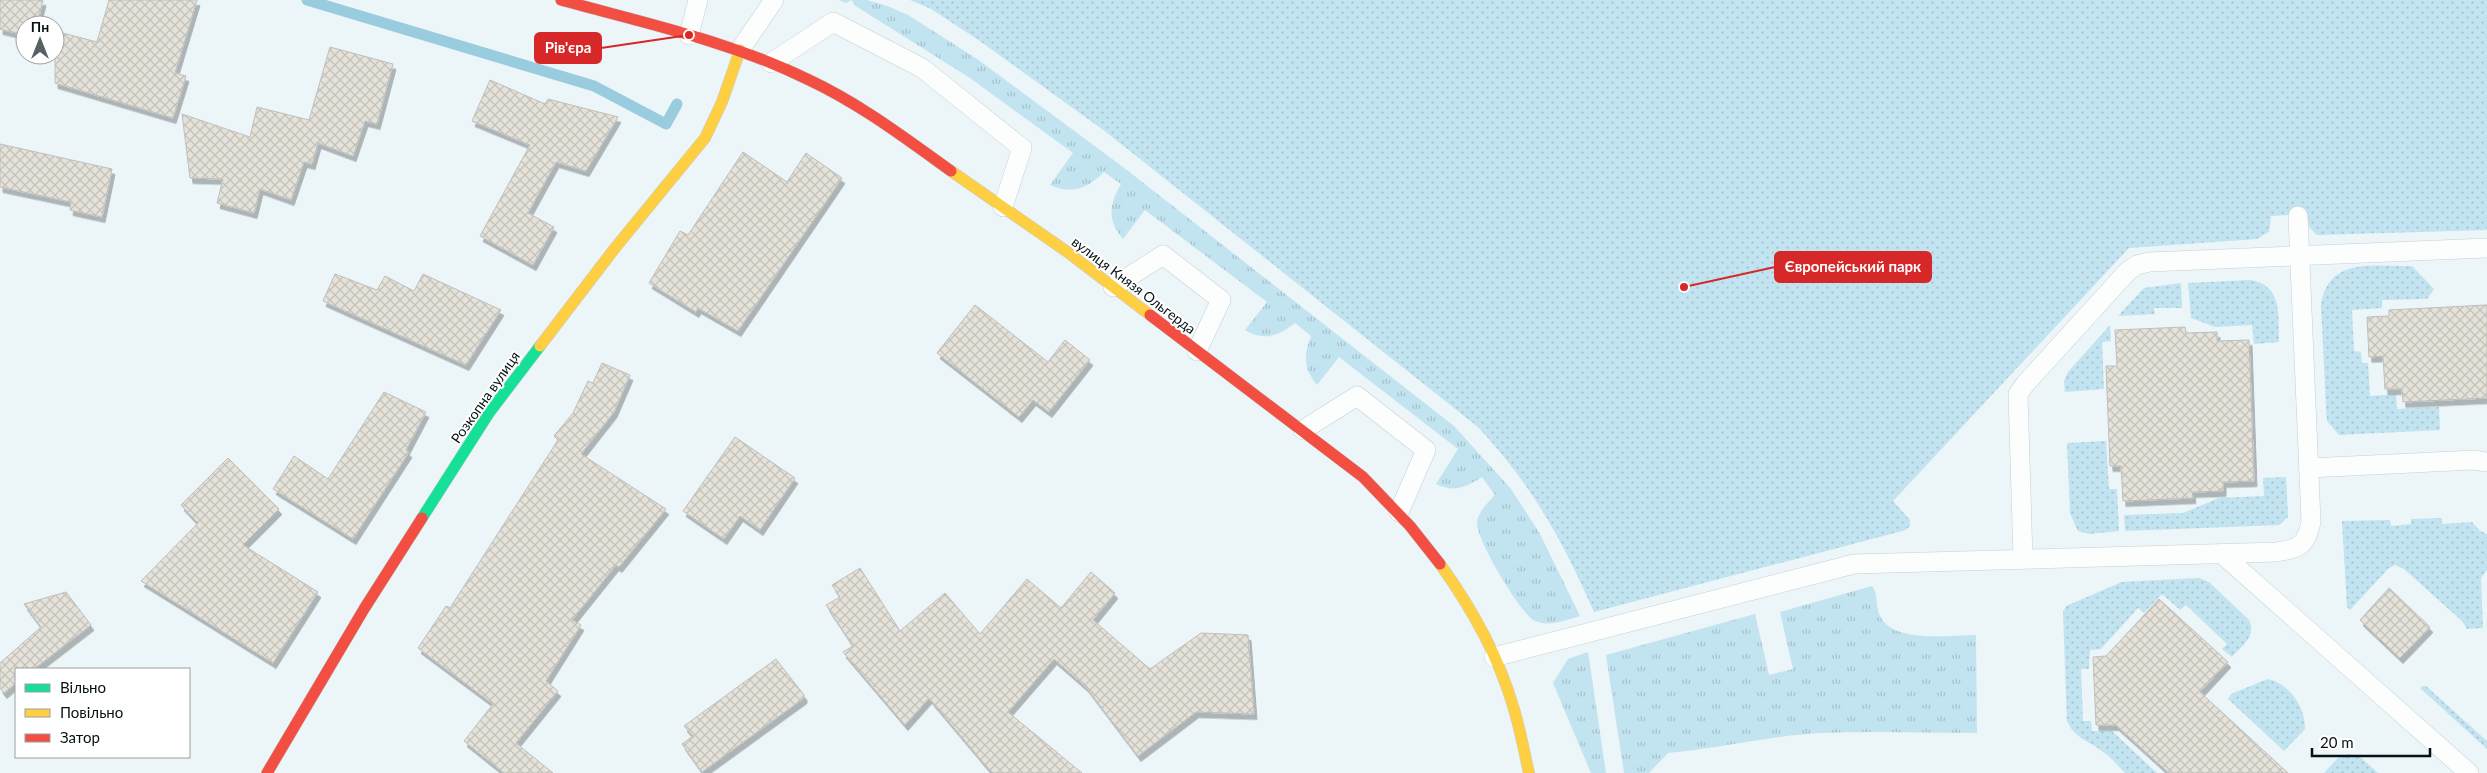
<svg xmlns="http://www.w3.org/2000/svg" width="2487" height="773" font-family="Lato,sans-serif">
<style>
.grass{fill:url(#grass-tufts)}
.park{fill:url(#park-dots)}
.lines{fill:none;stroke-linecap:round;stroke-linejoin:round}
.stream{stroke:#99ccdf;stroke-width:11}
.building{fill:url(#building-cross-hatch);stroke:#bebfbd;filter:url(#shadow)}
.lane-casing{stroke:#c6cfd3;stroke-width:20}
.fast-casing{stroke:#c6cfd3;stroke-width:12}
.slow-casing{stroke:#c6cfd3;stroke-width:12}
.jam-casing{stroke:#c6cfd3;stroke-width:12}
.lane{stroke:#fcfefe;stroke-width:19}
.fast{stroke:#16e098;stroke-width:11}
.slow{stroke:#ffcf43;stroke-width:11}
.jam{stroke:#f24e42;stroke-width:11}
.labels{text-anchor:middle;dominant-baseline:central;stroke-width:4;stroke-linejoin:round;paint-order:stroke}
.street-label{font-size:14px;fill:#071114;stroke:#fff}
.leader{fill:none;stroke:#d62828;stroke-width:2}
.callout-dot{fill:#d62828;stroke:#fff;stroke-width:2}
.callout{fill:#d62828;stroke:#d62828;stroke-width:2}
.callout-label{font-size:15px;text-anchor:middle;font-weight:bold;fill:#fff}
</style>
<defs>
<pattern id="grass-tufts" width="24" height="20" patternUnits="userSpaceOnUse" patternTransform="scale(1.25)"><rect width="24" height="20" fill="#c2e3f0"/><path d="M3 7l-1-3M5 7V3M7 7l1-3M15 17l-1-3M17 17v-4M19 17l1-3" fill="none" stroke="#a5c2cd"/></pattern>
<pattern id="park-dots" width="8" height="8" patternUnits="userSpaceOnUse" patternTransform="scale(1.25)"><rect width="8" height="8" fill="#c2e3f0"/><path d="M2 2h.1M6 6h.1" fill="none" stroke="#a5c2cd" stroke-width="1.8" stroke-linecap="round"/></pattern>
<pattern id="building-cross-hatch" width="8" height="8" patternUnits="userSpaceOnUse" patternTransform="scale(1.25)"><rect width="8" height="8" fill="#e5e2d9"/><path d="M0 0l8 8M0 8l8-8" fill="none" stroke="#c3c1b9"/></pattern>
<filter id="shadow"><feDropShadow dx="3" dy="5.5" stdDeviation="0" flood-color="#0004"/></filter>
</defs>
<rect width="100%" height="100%" fill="#ecf5f8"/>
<g class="grass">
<path d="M 839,0 L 867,0 L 890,7 L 908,15 L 977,59 L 1123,167 L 1454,426 L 1511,489 L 1540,534 L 1580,616 C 1567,620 1549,627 1535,621 C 1521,615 1476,539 1477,523 C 1478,511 1488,503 1495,495 L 1482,477 C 1466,487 1454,493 1436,484 L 1458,449 L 1339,357 L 1317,385 C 1304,369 1303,356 1311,336 L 1295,323 C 1280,335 1264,342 1245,330 L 1267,302 L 1145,210 L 1123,239 C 1107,220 1109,205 1121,184 L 1104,172 C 1089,188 1071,195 1050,185 L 1073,153 L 970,78 L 854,5 L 852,0 L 846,3 Z"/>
<path d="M 1872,586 C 1879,594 1875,607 1880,616 C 1893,644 1951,635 1976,635 L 1977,733 C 1925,733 1872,731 1820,733 C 1769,736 1719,748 1668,753 L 1649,773 L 1624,773 L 1606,655 L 1755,614 L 1769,675 L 1793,669 L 1780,612 Z"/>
<path d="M 1588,652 L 1606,773 L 1591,773 L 1553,683 L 1568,659 Z"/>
</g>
<g class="park">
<path d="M 910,0 L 2487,0 L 2487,230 L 2317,235 L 2309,227 L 2307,214 L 2271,216 L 2269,232 L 2257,239 L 2129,248 L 1893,501 L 1910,520 L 1910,526 L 1906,530 L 1594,612 C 1563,541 1532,485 1478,427 L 1106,132 L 977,39 L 931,9 Z"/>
<path d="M 2412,266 L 2434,289 L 2427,299 L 2382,300 L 2382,308 L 2352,310 L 2354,351 L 2361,352 L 2362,363 L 2368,363 L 2370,396 L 2396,394 L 2397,409 L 2439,407 L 2440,430 L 2339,435 L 2327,421 L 2326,409 L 2321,304 C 2329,256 2374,267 2412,266 Z"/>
<path d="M 2250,280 C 2283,285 2278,316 2279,342 L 2254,344 L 2252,325 L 2215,327 L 2191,318 L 2188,283 Z"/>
<path d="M 2181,283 L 2182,308 L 2154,308 L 2155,314 L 2118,316 L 2144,288 Z"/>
<path d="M 2110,325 L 2111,341 L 2102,342 L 2104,389 L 2065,392 L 2064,381 L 2068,372 Z"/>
<path d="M 2106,441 L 2109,489 L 2117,489 L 2119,531 L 2089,534 L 2078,531 L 2070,513 L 2067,443 Z"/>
<path d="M 2286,477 L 2288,517 L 2279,525 L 2125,531 L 2124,515 L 2183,513 L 2219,498 L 2264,496 L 2263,478 Z"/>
<path d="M 2442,518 L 2442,524 L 2472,522 L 2479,530 L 2487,534 L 2487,570 L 2481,578 L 2483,628 L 2467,629 L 2463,622 L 2404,569 L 2395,565 L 2389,568 L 2350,610 L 2347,607 L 2342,521 L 2390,520 L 2391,526 L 2411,524 L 2411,519 Z"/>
<path d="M 2199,578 L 2209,582 L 2249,620 C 2257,636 2242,646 2232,657 L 2222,649 L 2227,644 L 2186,605 L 2180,610 L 2162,594 L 2144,613 L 2138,608 L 2101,649 L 2090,650 L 2089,669 L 2081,669 L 2083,721 L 2091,721 L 2092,731 L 2112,731 L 2157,773 L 2125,773 C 2118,766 2111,757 2102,751 C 2089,741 2074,738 2067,721 L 2063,612 L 2066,606 L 2122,582 Z"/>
<path d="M 2268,679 C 2291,685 2305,707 2305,729 L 2284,751 L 2228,699 L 2231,694 Z"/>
<path d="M 2423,686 L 2426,686 L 2487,741 L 2487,749 L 2420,688 Z"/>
<path d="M 2348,754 L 2359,756 L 2378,773 L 2324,773 L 2338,758 Z"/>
</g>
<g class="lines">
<path class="stream" d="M 307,0 L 594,86 L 666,124 L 677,104"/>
</g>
<g class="building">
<path d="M 0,0 L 43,0 L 37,25 L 25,25 L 25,35 L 0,29 Z"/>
<path d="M 109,0 L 197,0 L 175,73 L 186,76 L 173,118 L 55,83 L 55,31 L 97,42 Z"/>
<path d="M 330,47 L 393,64 L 377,124 L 365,121 L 353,156 L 318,143 L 312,164 L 304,162 L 291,200 L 260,189 L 254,213 L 217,203 L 223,179 L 190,178 L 182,114 L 250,137 L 257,107 L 309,120 Z"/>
<path d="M 490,80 L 545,104 L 548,99 L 618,117 L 586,171 L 556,162 L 528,213 L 554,227 L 533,265 L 480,236 L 530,145 L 472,121 Z"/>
<path d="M 0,144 L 112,169 L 102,217 L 70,210 L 71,202 L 0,187 Z"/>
<path d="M 743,152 L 787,182 L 806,153 L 842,178 L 738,331 L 698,308 L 696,312 L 649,283 L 680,231 L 688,235 Z"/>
<path d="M 335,274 L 377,290 L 385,276 L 414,291 L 423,274 L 501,310 L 466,365 L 323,301 Z"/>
<path d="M 975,305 L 1048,362 L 1065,340 L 1090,360 L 1049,412 L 1033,400 L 1019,417 L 937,353 Z"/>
<path d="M 2487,305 L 2487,398 L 2403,402 L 2402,389 L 2385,389 L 2383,356 L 2369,357 L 2367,317 L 2389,316 L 2389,310 Z"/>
<path d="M 2185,327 L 2186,333 L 2217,332 L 2217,341 L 2249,340 L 2254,481 L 2223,482 L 2223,491 L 2192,492 L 2193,498 L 2123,501 L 2121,466 L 2110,466 L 2106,366 L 2117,366 L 2115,330 Z"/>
<path d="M 602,363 L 630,375 L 614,412 L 581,454 L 666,509 L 619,567 L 616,565 L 572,620 L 581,625 L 546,681 L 558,691 L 516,743 L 553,773 L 504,773 L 464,741 L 493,704 L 418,648 L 446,606 L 450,608 L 558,440 L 554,436 L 573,413 L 588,381 L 593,383 Z"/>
<path d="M 384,392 L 426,412 L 406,450 L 409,452 L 353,539 L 273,489 L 294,456 L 328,479 Z"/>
<path d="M 735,437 L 795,478 L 760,530 L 740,516 L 724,539 L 683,511 Z"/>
<path d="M 228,458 L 279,509 L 243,545 L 318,592 L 273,663 L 141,581 L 198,523 L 181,505 Z"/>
<path d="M 860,568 L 900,631 L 945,593 L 980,634 L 1027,579 L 1061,608 L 1091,572 L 1115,593 L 1093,620 L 1150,669 L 1201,633 L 1248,635 L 1254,714 L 1196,712 L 1138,756 L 1086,687 L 1054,659 L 1008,712 L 1082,773 L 992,773 L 929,698 L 905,725 L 843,652 L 853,646 L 826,605 L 840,597 L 832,585 Z"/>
<path d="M 2389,588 L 2430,627 L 2400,658 L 2360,620 Z"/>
<path d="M 66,592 L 91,625 L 34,669 L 16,669 L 16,683 L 4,693 L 0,688 L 0,663 L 41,627 L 24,604 Z"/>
<path d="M 2159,599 L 2228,662 L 2200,692 L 2288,773 L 2169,773 L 2116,725 L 2096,725 L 2093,657 L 2106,656 Z"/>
<path d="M 776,659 L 804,695 L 804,698 L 702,772 L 682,744 L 693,736 L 684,726 Z"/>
</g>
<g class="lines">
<defs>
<g id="lane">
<path d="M 689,35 L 698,0"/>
<path d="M 740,50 L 774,0"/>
<path d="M 771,63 L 833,22 L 922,68 L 1022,148 L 1003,207"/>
<path d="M 1113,287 L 1163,255 L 1221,300 L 1197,351"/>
<path d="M 1303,430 L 1357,396 L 1426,450 L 1399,512"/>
<path d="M 2309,468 L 2474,460 L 2487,462"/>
<path d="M 2222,554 L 2469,773"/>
<path d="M 2023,559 L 2018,394 L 2026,383 L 2128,271 L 2137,265 L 2149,262 L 2487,248"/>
<path d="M 1494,657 L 1854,564 L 2277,552 C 2300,548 2306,546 2311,522 L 2298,216"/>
</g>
<path id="fast" d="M 422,518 L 489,413 L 540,346"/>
<g id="slow">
<path d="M 951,171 L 1066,251 L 1150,315"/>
<path d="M 540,346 L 615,248 L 705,138 L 722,102 L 740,50"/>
<path d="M 1440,564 C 1471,607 1498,655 1513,706 C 1520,728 1524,751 1529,773"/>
</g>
<g id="jam">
<path d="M 561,0 C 644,23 729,41 807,79 C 859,103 905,138 951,171"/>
<path d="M 1150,315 L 1363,477 L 1410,526 L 1440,564"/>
<path d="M 267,773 L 364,609 L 422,518"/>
</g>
</defs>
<use href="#lane" class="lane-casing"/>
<use href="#fast" class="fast-casing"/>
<use href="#slow" class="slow-casing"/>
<use href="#jam" class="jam-casing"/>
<use href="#lane" class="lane"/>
<use href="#fast" class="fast"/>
<use href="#slow" class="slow"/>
<use href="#jam" class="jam"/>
</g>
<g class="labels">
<g class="street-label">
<text transform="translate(1134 285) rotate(37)">вулиця Князя Ольгерда</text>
<text transform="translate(485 397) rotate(-55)">Розкопна вулиця</text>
</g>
</g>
<path class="leader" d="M689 35L601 48M1684 287L1775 267"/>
<g class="callout-dot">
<circle cx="689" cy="35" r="5"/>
<circle cx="1684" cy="287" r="5"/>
</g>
<g class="callout">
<rect x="535" y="33" width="66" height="30" rx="5"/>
<rect x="1775" y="252" width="156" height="30" rx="5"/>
</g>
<g class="callout-label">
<text x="568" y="53">Рів'єра</text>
<text x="1853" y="272">Європейський парк</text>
</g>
<rect x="15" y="668" width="175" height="90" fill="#ffffff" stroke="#9ca0a1"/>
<rect x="25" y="684" width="25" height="8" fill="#16e098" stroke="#9ca0a1"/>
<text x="60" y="693" font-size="15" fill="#071114">Вільно</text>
<rect x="25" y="709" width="25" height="8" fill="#ffcf43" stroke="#9ca0a1"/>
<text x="60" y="718" font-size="15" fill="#071114">Повільно</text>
<rect x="25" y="734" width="25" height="8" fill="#f24e42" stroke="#9ca0a1"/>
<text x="60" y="743" font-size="15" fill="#071114">Затор</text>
<g transform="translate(40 40)"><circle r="24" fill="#ffffff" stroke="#9ca0a1"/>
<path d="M0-4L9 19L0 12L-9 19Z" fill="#576164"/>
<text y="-8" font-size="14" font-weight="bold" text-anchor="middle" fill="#071114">Пн</text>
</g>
<path d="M2312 748v8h118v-8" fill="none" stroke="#071114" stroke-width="2.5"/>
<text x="2320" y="748" font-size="15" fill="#071114" stroke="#ffffff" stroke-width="4" paint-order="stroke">20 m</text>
</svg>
